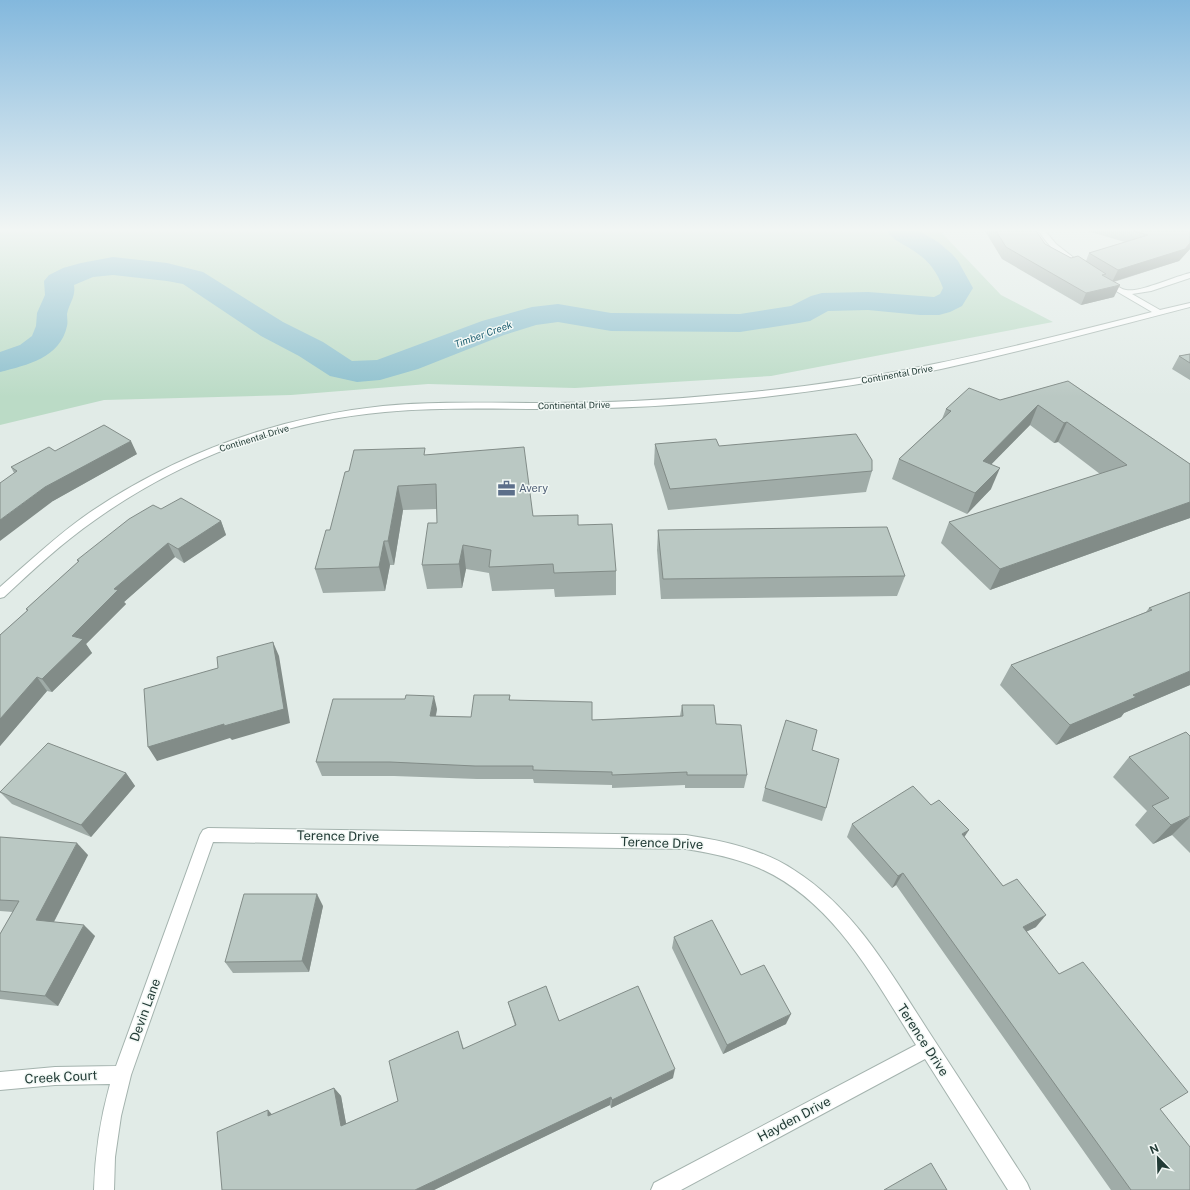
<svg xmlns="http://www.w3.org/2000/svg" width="1190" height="1190" font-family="'Public Sans',sans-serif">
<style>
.green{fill:#bbdbc6}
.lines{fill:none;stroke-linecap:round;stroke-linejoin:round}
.river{fill:#8cbfcd;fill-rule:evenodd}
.street-casing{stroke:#a4b3ae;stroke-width:2}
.street{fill:#fff;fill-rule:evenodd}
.wall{fill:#a0aca8}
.shaded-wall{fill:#828c88}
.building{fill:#bac8c3;stroke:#828c88}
.labels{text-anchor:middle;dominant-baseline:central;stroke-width:3;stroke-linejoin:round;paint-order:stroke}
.far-street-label{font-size:9px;fill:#223b36;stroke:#f2f8f5}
.far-water-label{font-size:10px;font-style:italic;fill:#206073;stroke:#f2f8f5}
.service-label{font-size:11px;fill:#4e5e75;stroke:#f2f8f5;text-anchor:start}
.near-street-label{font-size:13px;fill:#223b36;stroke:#f2f8f5}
</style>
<rect width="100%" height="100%" fill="#e1ebe7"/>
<path class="green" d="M 0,231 L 940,231 L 1001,295 L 1053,322 L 771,376 L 575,388 L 428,384 L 291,395 L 104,400 L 0,425 Z"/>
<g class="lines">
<path class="river" d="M 887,231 L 919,231 L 938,242 L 952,254 L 958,261 L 973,288 L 962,306 L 950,312 L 939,315 L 920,315 L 868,310 L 828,311 L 810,321 L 799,323 L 740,332 L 611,331 L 558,322 L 536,325 L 504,335 L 418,369 L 380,380 L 357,382 L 330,376 L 299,356 L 261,336 L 183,284 L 167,281 L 113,275 L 93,277 L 74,285 C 76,297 69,303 67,314 C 67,318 68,322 67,326 C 60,358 27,365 0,372 L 0,352 L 20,345 L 32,336 L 36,326 L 37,313 L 45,295 L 44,281 L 49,275 L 63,268 L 81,263 L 113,257 L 167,263 L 203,272 L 283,322 L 323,342 L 352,361 L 377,360 L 482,321 L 532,307 L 558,304 L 611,313 L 740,314 L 791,306 L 811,296 L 822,293 L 868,292 L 934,297 L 940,294 L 943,288 C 935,267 926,258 906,246 C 899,242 891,238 887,231 Z"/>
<defs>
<g id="street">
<path d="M 1039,231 L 1045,231 L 1056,244 L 1079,262 L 1079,266 C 1067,268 1044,240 1039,231 Z"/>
<path d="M 1190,273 L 1190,278 L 1151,291 L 1132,294 L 1160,310 L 1190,303 L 1190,307 C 1108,328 1024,351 941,369 C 879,382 817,391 755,398 C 686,405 617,409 548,409 C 494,409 440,407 385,412 C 281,421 180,459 95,520 C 62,543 33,570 4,597 L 0,598 L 0,587 C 29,562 57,535 89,513 C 176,454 277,417 383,406 C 437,401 492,403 547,403 C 608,403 668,400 729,394 C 799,388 870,378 939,363 C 1011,348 1081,330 1152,312 L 1099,281 L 1100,279 C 1110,277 1117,289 1126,290 C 1139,293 1176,276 1190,273 Z"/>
<path d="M 208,828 L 686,835 C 724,841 762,849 794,870 C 854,908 889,970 927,1029 C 960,1080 994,1131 1027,1183 L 1030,1190 L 1008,1190 L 925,1059 L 681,1190 L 651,1190 L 654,1183 L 916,1045 C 874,979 834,901 759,868 C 736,858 711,853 686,849 L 213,842 L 131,1075 L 121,1116 L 115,1157 L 114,1190 L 94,1190 C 95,1154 100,1120 110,1084 L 55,1085 L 0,1090 L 0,1072 L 55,1067 L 116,1066 L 200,835 L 203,830 Z"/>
</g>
</defs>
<use href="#street" class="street-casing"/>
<use href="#street" class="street"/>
</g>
<g class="wall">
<path d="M 985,231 L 1036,231 L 1045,244 L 1071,258 L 1086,261 L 1089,253 L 1125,242 L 1087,231 L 1190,231 L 1190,249 L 1179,261 L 1114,282 L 1114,297 L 1081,305 L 1002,259 Z"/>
<path d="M 1190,354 L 1190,380 L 1172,369 L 1179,356 Z"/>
<path d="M 1068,381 L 1190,464 L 1190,518 L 1164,527 L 990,590 L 941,543 L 949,522 L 1100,474 L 1058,442 L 1054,443 L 1030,425 L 991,464 L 991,489 L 967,514 L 892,479 L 899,459 L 942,419 L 946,409 L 1000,400 Z"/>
<path d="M 655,444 L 719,446 L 872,471 L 866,492 L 668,510 L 654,464 Z"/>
<path d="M 55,451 L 137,454 L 53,501 L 14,473 L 11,467 Z"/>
<path d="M 426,455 L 533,516 L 578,525 L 616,571 L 616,595 L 555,597 L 554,589 L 492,591 L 489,573 L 466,569 L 462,588 L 427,589 L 422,565 L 437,523 L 437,509 L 403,510 L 394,565 L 390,565 L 385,591 L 323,593 L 315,569 L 330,530 L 349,471 Z"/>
<path d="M 161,509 L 221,521 L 226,535 L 184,563 L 175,557 L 124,602 L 126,604 L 86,644 L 92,653 L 52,692 L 47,691 L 0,746 L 0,635 L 27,611 L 26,609 L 78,562 L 77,560 Z"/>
<path d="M 658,530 L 905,576 L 897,596 L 661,599 L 657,550 Z"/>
<path d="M 1190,592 L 1190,685 L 1124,713 L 1121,717 L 1056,745 L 1000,685 L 1011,665 L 1146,612 L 1149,608 Z"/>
<path d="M 510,695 L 510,700 L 592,720 L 680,716 L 682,705 L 716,724 L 747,775 L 744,788 L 685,788 L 685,785 L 612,788 L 612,785 L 534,783 L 533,779 L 477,779 L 394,776 L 322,776 L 316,762 L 437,709 L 436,716 L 471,717 Z"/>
<path d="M 1190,736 L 1190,853 L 1172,835 L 1153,844 L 1135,825 L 1147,811 L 1113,777 L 1129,757 Z"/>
<path d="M 812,750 L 826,808 L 822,821 L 762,801 L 765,788 Z"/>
<path d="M 126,773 L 135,786 L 91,837 L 12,804 L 0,792 Z"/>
<path d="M 931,805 L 964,837 L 1036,927 L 1026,932 L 1160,1109 L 1190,1190 L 1111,1190 L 896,885 L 892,888 L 847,837 L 852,824 Z"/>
<path d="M 0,837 L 88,855 L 54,922 L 95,936 L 58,1006 L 0,999 L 0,934 L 13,912 L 0,911 Z"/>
<path d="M 323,906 L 309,972 L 233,973 L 225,962 Z"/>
<path d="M 674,937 L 786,1024 L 723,1054 L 672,948 Z"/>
<path d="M 508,1002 L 559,1021 L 673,1078 L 611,1108 L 610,1105 L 434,1190 L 222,1190 L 268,1110 L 272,1115 L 334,1088 L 341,1096 L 346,1124 L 398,1101 L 461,1040 L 464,1049 L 515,1026 L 511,1012 Z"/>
</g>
<g class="shaded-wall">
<path d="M 1190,243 L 1190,249 L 1179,261 L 1112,282 L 1118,270 Z"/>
<path d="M 1120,285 L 1114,297 L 1081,305 L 1086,293 Z"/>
<path d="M 1038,405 L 1030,425 L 975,481 L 983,461 Z"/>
<path d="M 1067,422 L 1058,442 L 1054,443 L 1064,423 Z"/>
<path d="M 131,441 L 137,454 L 53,501 L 0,541 L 0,520 L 45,487 Z"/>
<path d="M 1000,468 L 991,489 L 967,514 L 975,493 Z"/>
<path d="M 398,486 L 403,510 L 394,565 L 388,541 Z"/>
<path d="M 1190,502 L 1190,518 L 1164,527 L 990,590 L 1000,569 Z"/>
<path d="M 221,521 L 226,535 L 184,563 L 178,549 Z"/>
<path d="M 384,541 L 390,565 L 385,591 L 379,567 Z"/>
<path d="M 168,543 L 175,557 L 124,602 L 126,604 L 86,644 L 92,653 L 52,692 L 42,679 L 72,636 L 114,589 Z"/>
<path d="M 463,545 L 466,569 L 462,588 L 459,564 Z"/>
<path d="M 273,642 L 279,656 L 290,723 L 232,740 L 230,738 L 157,761 L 148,747 Z"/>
<path d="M 1190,671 L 1190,685 L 1124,713 L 1121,717 L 1056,745 L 1070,725 L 1133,695 Z"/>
<path d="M 37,677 L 47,691 L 0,746 L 0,719 Z"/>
<path d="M 434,696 L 437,709 L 433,729 L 430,716 Z"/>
<path d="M 126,773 L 135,786 L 91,837 L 81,825 Z"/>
<path d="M 1190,817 L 1172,835 L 1153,844 L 1171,825 Z"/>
<path d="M 969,830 L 961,842 L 962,834 Z"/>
<path d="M 77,843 L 88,855 L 49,931 L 36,920 Z"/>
<path d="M 903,873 L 896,885 L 892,888 L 898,876 Z"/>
<path d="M 317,894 L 323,906 L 309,972 L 302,961 Z"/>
<path d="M 1046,915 L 1036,927 L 1013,938 L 1023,927 Z"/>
<path d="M 84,925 L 95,936 L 58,1006 L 45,996 Z"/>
<path d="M 791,1014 L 786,1024 L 723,1054 L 727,1045 Z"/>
<path d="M 675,1069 L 673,1078 L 611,1108 L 612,1100 Z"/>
<path d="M 334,1088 L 341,1096 L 348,1134 L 341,1126 Z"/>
<path d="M 611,1097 L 610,1105 L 434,1190 L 415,1190 Z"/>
<path d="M 268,1110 L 276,1119 L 268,1116 Z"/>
</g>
<g class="building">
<path d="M 996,231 L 1036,231 L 1045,244 L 1071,258 L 1078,256 L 1106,274 L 1102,275 L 1120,285 L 1086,293 L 1006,247 Z"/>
<path d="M 1133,231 L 1190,231 L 1190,243 L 1185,249 L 1118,270 L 1089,253 L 1148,235 Z"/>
<path d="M 1190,354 L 1190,363 L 1179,356 Z"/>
<path d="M 1068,381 L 1190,464 L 1190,502 L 1000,569 L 949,522 L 1127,465 L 1067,422 L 1064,423 L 1038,405 L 983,461 L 1000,468 L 975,493 L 899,459 L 951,411 L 946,409 L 969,388 L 1000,400 Z"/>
<path d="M 104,425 L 131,441 L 45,487 L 0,520 L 0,483 L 17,471 L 11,467 L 49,447 L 55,451 Z"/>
<path d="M 856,434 L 872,460 L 872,471 L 670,489 L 655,444 L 716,439 L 719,446 Z"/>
<path d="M 524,447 L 533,516 L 578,515 L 578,525 L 612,524 L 616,571 L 554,573 L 553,564 L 489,567 L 491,550 L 463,545 L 459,564 L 422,565 L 428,523 L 437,523 L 436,484 L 398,486 L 388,541 L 384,541 L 379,567 L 315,569 L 326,530 L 330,530 L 345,472 L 349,471 L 354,450 L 425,448 L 424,455 Z"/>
<path d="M 181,498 L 221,521 L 178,549 L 168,543 L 114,589 L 118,590 L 72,636 L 83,639 L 42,679 L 37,677 L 0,719 L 0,635 L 28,610 L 26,609 L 79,561 L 77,560 L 129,519 L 153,505 L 161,509 Z"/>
<path d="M 887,527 L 905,576 L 663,579 L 658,530 Z"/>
<path d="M 1190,592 L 1190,671 L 1133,695 L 1136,697 L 1070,725 L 1011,665 L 1152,610 L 1149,608 Z"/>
<path d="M 273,642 L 284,709 L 224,726 L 224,724 L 148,747 L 144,689 L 218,668 L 217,657 Z"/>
<path d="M 406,695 L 434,696 L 430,716 L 471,717 L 474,695 L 510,695 L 509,700 L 592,702 L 592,720 L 683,716 L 682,705 L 714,705 L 716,724 L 741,725 L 747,775 L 687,775 L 687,772 L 612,775 L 612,772 L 533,770 L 533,766 L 475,766 L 390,762 L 316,762 L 333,699 L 405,699 Z"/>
<path d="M 786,720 L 817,730 L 812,750 L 839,759 L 826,808 L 765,788 Z"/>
<path d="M 1186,732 L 1190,736 L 1190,816 L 1171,825 L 1152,806 L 1169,798 L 1129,757 Z"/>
<path d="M 48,743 L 126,773 L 81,825 L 0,792 Z"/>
<path d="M 913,786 L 931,805 L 939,800 L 969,830 L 962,834 L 1003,886 L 1017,879 L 1046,915 L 1023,927 L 1059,974 L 1083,962 L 1188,1092 L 1160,1109 L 1190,1147 L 1190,1190 L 1131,1190 L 903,873 L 898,876 L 852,824 Z"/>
<path d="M 0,837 L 77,843 L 36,920 L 84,925 L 45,996 L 0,991 L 0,934 L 19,901 L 0,900 Z"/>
<path d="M 244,894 L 317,894 L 302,961 L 225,962 Z"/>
<path d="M 712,920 L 741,975 L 764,965 L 791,1014 L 727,1045 L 674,937 Z"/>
<path d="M 546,986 L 559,1021 L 638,986 L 675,1069 L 612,1100 L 611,1097 L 415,1190 L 222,1190 L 217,1132 L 268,1110 L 268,1116 L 334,1088 L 341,1126 L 398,1101 L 389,1061 L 458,1031 L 463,1049 L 516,1025 L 508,1002 Z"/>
<path d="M 931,1163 L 947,1190 L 884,1190 Z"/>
</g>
<linearGradient id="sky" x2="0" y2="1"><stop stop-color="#83b8dd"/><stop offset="0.58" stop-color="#f2f6f4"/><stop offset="1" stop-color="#f2f6f4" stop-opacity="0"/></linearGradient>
<rect width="1190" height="397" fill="url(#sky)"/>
<defs>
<symbol id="office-bare" viewBox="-9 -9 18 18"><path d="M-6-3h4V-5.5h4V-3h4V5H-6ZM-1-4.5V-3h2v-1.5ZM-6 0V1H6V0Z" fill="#5c6f8a" stroke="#f2f8f5" stroke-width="2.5" paint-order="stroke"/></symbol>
</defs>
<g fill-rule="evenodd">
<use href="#office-bare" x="494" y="476" width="25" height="25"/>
</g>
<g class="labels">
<g class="far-street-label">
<text transform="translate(897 374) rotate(-10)">Continental Drive</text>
<text transform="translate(574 405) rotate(-1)">Continental Drive</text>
<text transform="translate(254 438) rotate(-17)">Continental Drive</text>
</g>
<g class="far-water-label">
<text transform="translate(483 334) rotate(-20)">Timber Creek</text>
</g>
<g class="service-label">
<text x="519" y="488">Avery</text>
</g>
<g class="near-street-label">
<text transform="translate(338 836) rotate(1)">Terence Drive</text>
<text transform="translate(662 843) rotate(2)">Terence Drive</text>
<text transform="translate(145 1010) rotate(-70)">Devin Lane</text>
<text transform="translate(923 1040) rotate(57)">Terence Drive</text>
<text transform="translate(61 1077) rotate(-3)">Creek Court</text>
<text transform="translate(794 1119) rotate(-28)">Hayden Drive</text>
</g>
</g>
<g transform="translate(1158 1158) rotate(337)" stroke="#f2f8f5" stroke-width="3" paint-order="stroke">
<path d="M0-3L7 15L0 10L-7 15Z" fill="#223b36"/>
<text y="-6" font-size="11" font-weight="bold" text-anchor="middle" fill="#223b36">N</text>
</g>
</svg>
